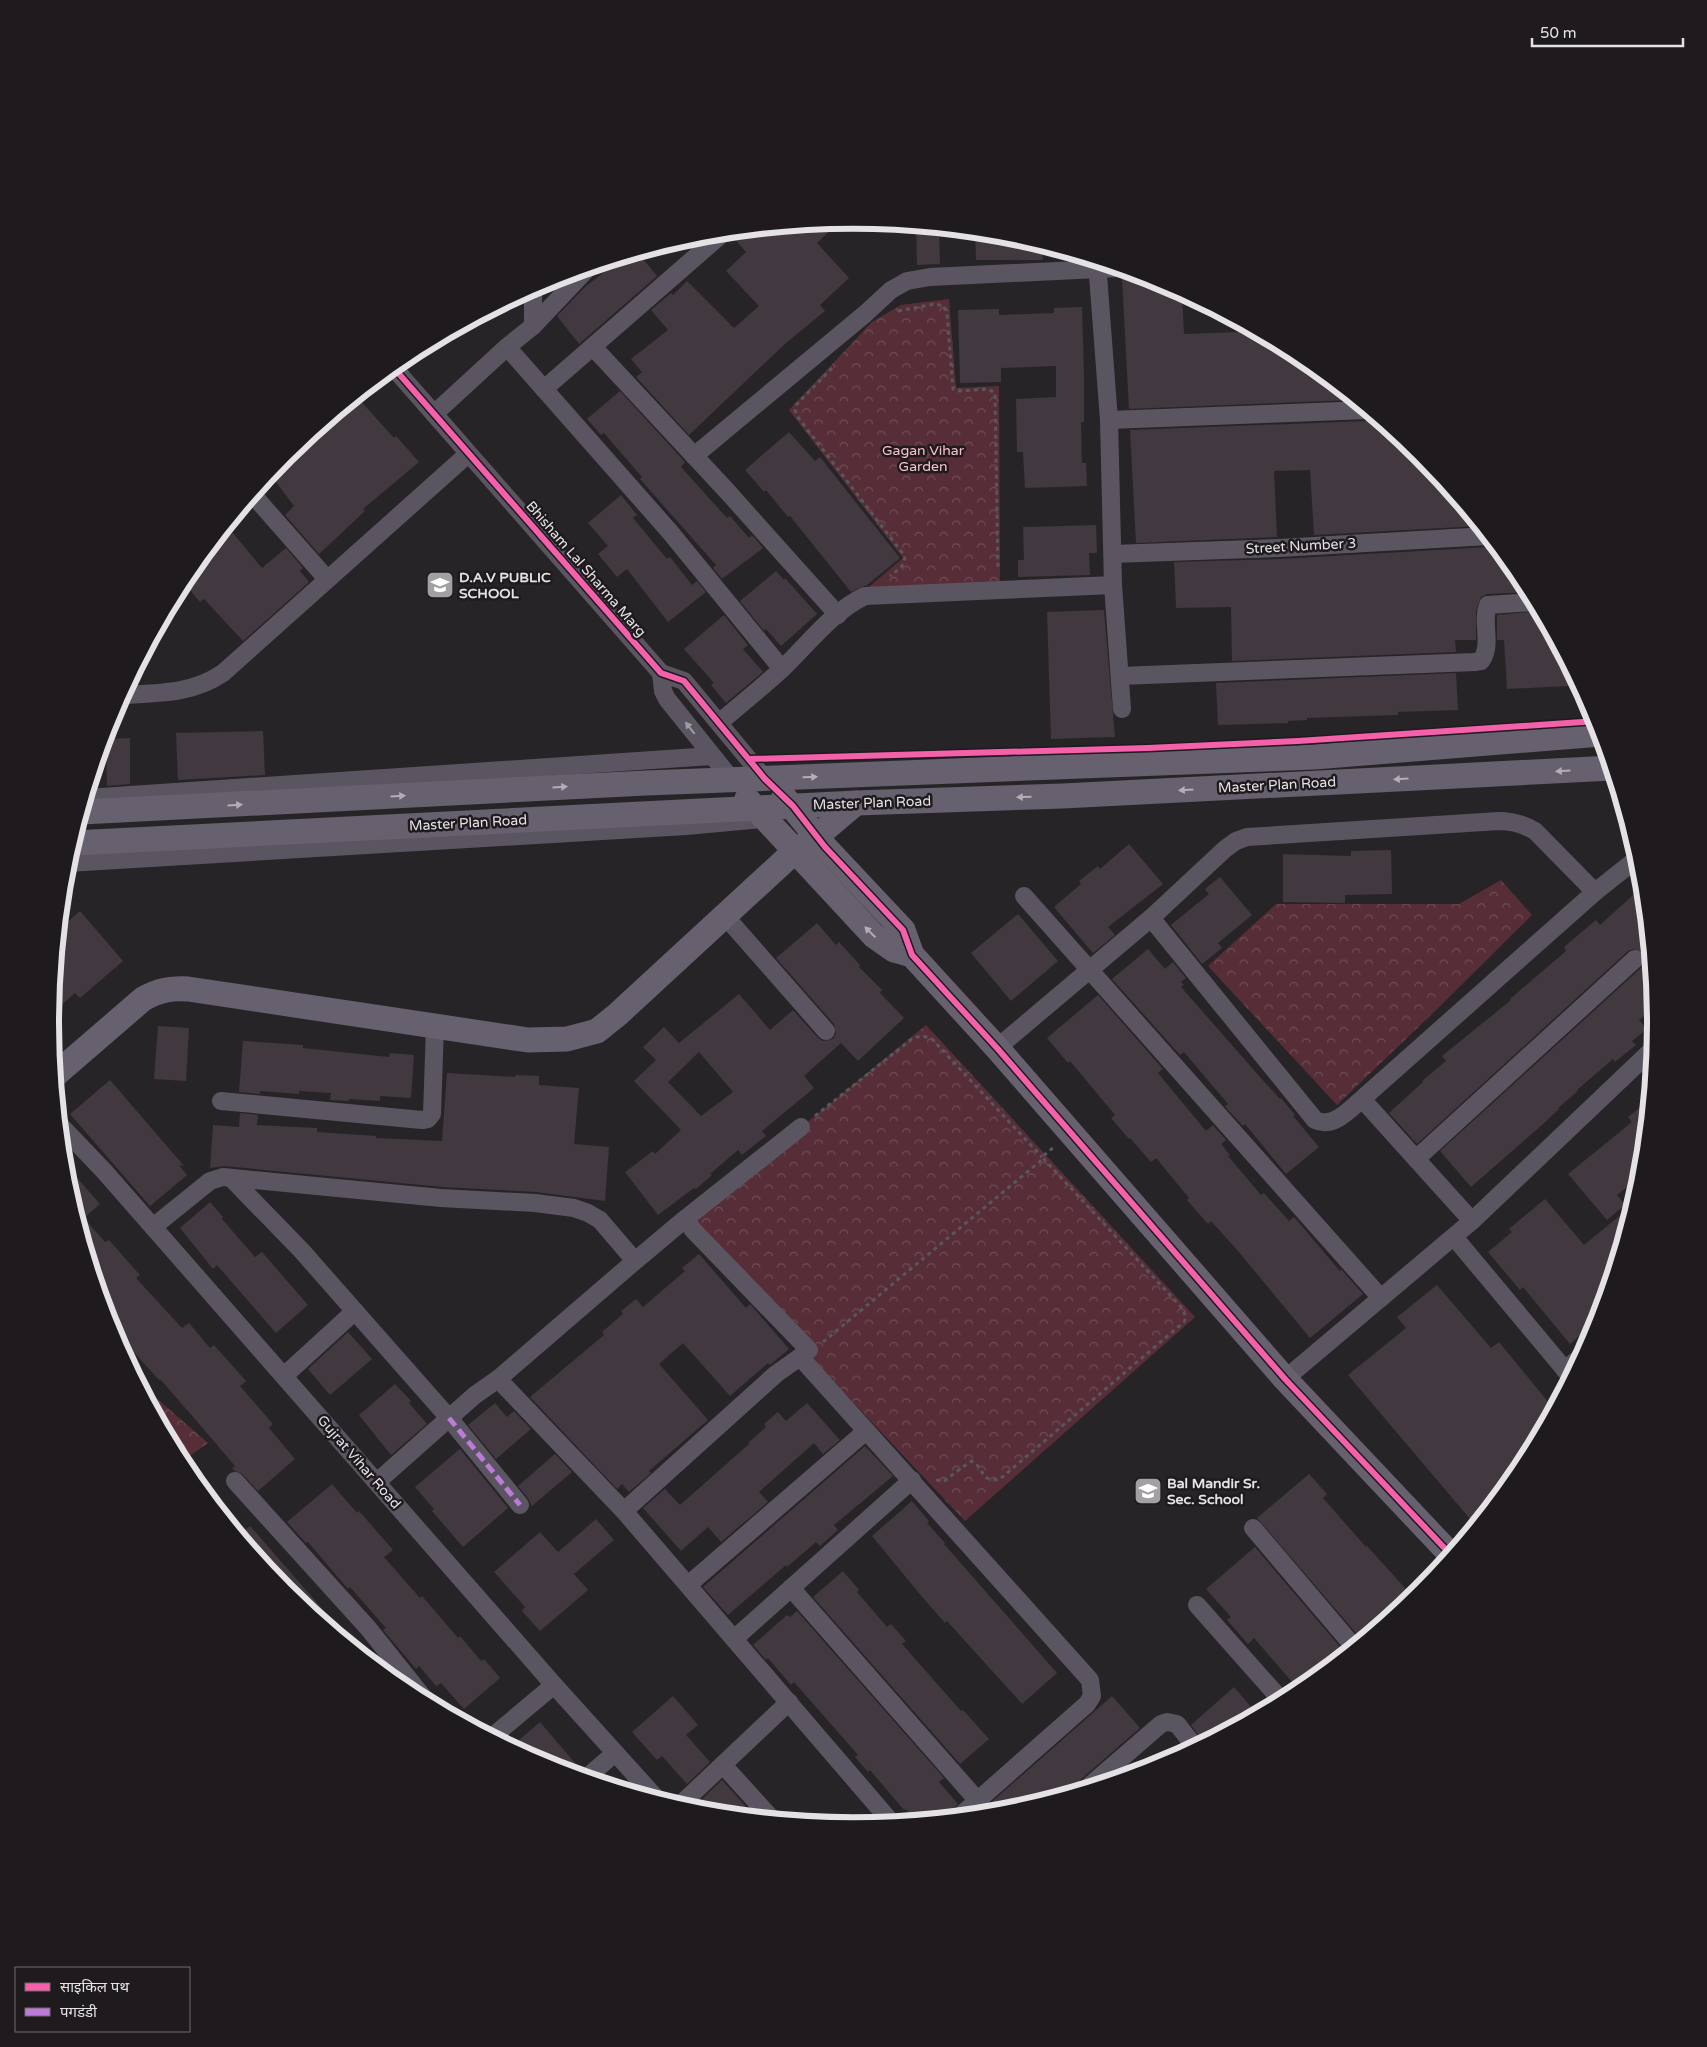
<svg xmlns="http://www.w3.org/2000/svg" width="1707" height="2047" font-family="'Varela Round','Noto Sans Devanagari',sans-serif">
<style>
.park{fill:url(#park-crowns)}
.building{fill:#42383f;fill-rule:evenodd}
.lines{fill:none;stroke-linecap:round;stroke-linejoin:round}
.path{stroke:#5a565d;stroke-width:3;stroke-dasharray:4 4;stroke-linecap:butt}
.street{stroke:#5b5561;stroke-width:18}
.secondary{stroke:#67606e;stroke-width:25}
.quiet{stroke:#bd7bd9;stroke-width:5;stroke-dasharray:10 5;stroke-linecap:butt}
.cycleway-casing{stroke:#1f1a1e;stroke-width:9}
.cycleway{stroke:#f560ab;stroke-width:6}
.oneway{fill:#a09ca3}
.oneway2{fill:#b3aeb5}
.labels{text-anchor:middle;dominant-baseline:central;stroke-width:5;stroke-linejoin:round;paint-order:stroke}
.park-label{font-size:14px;fill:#f8c1ca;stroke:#1f1a1e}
.street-label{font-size:14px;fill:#e5e2e5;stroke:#1f1a1e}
.poi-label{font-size:14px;font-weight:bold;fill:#e5e2e5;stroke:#1f1a1e;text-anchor:start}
.rim{fill:none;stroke:#e5e2e5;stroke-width:6}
</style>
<defs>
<pattern id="park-crowns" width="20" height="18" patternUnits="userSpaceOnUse" patternTransform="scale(1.25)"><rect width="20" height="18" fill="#572e37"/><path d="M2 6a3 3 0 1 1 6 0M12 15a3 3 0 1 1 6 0" fill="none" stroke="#6f4c54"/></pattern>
</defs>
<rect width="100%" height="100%" fill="#272427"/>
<g class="park">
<path d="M 949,299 L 956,388 L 999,386 L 1000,581 L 973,587 L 863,592 L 903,558 L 789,410 L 872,322 L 901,305 Z"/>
<path d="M 1501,880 L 1532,915 L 1435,1011 L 1337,1105 L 1208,966 L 1276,904 L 1459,904 Z"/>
<path d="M 926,1025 L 1195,1317 L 965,1521 L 684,1223 Z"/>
<path d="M 140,1384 L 208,1443 L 181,1462 Z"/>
</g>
<g class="building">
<path d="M 840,221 L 817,243 L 849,278 L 820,305 L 825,311 L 786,343 L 689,435 L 636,377 L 642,372 L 631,359 L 668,330 L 651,310 L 671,293 L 673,295 L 687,281 L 734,328 L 759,306 L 726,271 L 746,252 L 733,237 L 733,232 Z"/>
<path d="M 916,226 L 939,228 L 940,264 L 917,265 Z"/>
<path d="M 975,232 L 1011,236 L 1042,245 L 1043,260 L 976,260 Z"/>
<path d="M 638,253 L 657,276 L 579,344 L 557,316 L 585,287 L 613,265 L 610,262 Z"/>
<path d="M 1129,271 L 1161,281 L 1182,292 L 1184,334 L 1238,332 L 1237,322 L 1300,356 L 1354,400 L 1129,409 L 1122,278 Z"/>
<path d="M 1082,307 L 1084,376 L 1084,422 L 1081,422 L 1082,463 L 1086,463 L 1087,486 L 1025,488 L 1023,452 L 1017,452 L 1016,399 L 1056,397 L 1056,366 L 1001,368 L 1001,382 L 960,383 L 958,310 L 999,309 L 999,315 L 1054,313 L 1054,308 Z"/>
<path d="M 620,391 L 685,462 L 681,467 L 727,518 L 730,516 L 749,538 L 752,535 L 763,548 L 722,579 L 713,568 L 716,565 L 640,479 L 642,477 L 604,433 L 601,435 L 587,419 Z"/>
<path d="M 357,397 L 394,438 L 396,436 L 419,462 L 363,509 L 365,511 L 319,554 L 285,515 L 294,506 L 270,474 L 286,455 Z"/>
<path d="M 1375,417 L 1422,456 L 1480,526 L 1314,535 L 1310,470 L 1274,471 L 1277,537 L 1136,543 L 1130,430 L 1367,421 Z"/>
<path d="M 789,432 L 815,461 L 820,457 L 900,558 L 867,585 L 851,592 L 790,516 L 788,517 L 766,490 L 764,492 L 745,470 Z"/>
<path d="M 621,495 L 637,515 L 633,518 L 667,559 L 670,557 L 692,585 L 697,581 L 706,592 L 668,622 L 627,569 L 617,577 L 598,554 L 608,546 L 588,523 Z"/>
<path d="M 1096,525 L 1097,553 L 1089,553 L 1090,575 L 1018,577 L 1018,560 L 1024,560 L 1023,527 Z"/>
<path d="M 232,532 L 262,568 L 286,548 L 303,568 L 300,571 L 309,582 L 243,641 L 204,599 L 200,602 L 183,582 L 202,557 Z"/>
<path d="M 1495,544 L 1522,577 L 1529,592 L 1487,594 L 1481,597 L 1476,611 L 1476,640 L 1455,640 L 1456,652 L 1232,661 L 1231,607 L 1176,608 L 1174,562 L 1280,559 L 1489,547 Z"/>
<path d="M 776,571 L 784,580 L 785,578 L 817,614 L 781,646 L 766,629 L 764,631 L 740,601 Z"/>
<path d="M 1104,610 L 1115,737 L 1051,739 L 1047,612 Z"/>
<path d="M 1540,611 L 1567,662 L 1568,686 L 1507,689 L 1504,640 L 1497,640 L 1497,615 Z"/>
<path d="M 724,615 L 748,645 L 743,649 L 763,672 L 726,703 L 711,685 L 714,683 L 684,649 Z"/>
<path d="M 1456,673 L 1458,710 L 1398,712 L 1398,715 L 1307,718 L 1307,720 L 1288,721 L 1288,723 L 1218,725 L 1216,683 Z"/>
<path d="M 263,731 L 265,775 L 178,780 L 176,733 Z"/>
<path d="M 130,738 L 130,784 L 107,786 L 106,739 Z"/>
<path d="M 1129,844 L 1163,884 L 1108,927 L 1115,935 L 1093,953 L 1054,907 L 1081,884 L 1079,881 L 1098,866 L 1100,869 Z"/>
<path d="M 1391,850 L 1392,894 L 1345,895 L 1345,903 L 1283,902 L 1283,854 L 1351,856 L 1351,851 Z"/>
<path d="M 1220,877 L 1252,915 L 1218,943 L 1222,948 L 1202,964 L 1171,925 L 1209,894 L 1205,889 Z"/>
<path d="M 1643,886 L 1655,1007 L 1639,1020 L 1647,1029 L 1632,1041 L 1636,1045 L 1615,1062 L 1613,1059 L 1577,1090 L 1578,1091 L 1558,1108 L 1559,1109 L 1542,1125 L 1471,1187 L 1440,1151 L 1642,967 L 1645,957 L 1642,952 L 1633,949 L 1628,951 L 1417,1144 L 1389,1113 L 1423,1082 L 1422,1081 L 1446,1061 L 1442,1056 L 1511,1000 L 1510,999 L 1566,951 L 1564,947 L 1596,920 L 1600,925 Z"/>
<path d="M 80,911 L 123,961 L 80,998 L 75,993 L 51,1014 L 60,925 L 64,925 Z"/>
<path d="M 1018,914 L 1058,961 L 1011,1001 L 971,953 Z"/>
<path d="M 817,923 L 836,945 L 839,942 L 860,965 L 859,967 L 882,990 L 880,993 L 904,1018 L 858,1061 L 841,1043 L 804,1076 L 814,1088 L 762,1131 L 766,1136 L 742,1155 L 738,1150 L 710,1174 L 712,1175 L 696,1189 L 694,1188 L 658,1215 L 625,1172 L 653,1151 L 655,1154 L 681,1130 L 634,1081 L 656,1060 L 643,1047 L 664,1027 L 679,1043 L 739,994 L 770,1030 L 793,1010 L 818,1038 L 823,1041 L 833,1039 L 836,1034 L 834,1024 L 776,958 ZM 699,1052 L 733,1092 L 701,1116 L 668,1082 Z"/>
<path d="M 1148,949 L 1165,969 L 1173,962 L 1186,978 L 1181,982 L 1184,985 L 1181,987 L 1260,1077 L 1280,1099 L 1281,1098 L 1295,1115 L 1293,1116 L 1319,1147 L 1286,1174 L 1245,1124 L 1243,1126 L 1230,1112 L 1225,1106 L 1228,1104 L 1184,1052 L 1180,1055 L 1112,979 Z"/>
<path d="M 1098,995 L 1163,1069 L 1158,1073 L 1206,1131 L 1213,1125 L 1226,1140 L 1221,1144 L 1230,1155 L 1228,1156 L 1261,1195 L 1264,1193 L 1289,1221 L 1294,1217 L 1340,1271 L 1341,1269 L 1363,1294 L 1310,1338 L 1238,1251 L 1211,1221 L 1208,1224 L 1187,1200 L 1189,1198 L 1156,1158 L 1151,1162 L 1130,1138 L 1129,1139 L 1111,1118 L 1115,1115 L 1070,1061 L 1068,1063 L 1047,1038 Z"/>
<path d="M 158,1026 L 189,1028 L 186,1081 L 154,1079 Z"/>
<path d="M 243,1041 L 303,1045 L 303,1048 L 389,1057 L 390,1053 L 414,1055 L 411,1098 L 380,1096 L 380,1101 L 349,1099 L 349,1101 L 330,1100 L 331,1093 L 299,1091 L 299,1094 L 260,1091 L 260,1094 L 239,1092 Z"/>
<path d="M 447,1073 L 515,1077 L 516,1075 L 539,1076 L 539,1085 L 579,1088 L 574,1144 L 609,1147 L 605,1201 L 536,1192 L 442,1187 L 224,1166 L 210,1168 L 213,1125 L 239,1127 L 240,1113 L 258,1115 L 257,1125 L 317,1128 L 317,1132 L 376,1136 L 376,1138 L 442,1141 Z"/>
<path d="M 110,1080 L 184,1166 L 179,1165 L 187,1175 L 150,1206 L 70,1114 Z"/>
<path d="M 1649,1100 L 1642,1175 L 1617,1195 L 1625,1205 L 1607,1220 L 1568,1174 L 1632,1122 L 1628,1117 Z"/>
<path d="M 64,1163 L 100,1204 L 84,1218 L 105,1242 L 109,1240 L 140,1275 L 136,1278 L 182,1328 L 189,1323 L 210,1348 L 214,1345 L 246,1381 L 240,1386 L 273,1424 L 269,1428 L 295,1459 L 258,1491 L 242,1474 L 235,1471 L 232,1468 L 235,1466 L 194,1418 L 160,1379 L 159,1380 L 110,1326 L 65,1180 Z"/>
<path d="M 1545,1199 L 1584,1245 L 1634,1204 L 1599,1319 L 1570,1344 L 1523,1287 L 1520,1290 L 1488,1252 L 1512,1232 L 1509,1229 Z"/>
<path d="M 210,1202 L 223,1217 L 222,1219 L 255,1257 L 262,1252 L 308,1305 L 276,1333 L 217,1265 L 213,1269 L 180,1228 Z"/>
<path d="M 699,1254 L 746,1308 L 750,1304 L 789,1349 L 770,1365 L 768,1363 L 730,1396 L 683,1343 L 659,1364 L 708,1420 L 649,1471 L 651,1473 L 629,1492 L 622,1484 L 617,1489 L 530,1397 L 604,1335 L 602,1332 L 623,1314 L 621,1311 L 636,1299 L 643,1307 L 685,1271 L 682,1268 Z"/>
<path d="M 1437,1285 L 1491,1348 L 1499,1342 L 1554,1409 L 1521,1470 L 1476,1526 L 1348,1375 L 1406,1328 L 1397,1317 Z"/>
<path d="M 348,1332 L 372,1359 L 330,1395 L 308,1369 Z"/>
<path d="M 395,1384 L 411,1401 L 409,1403 L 427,1424 L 391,1455 L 359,1415 Z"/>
<path d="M 495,1403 L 507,1417 L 514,1411 L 531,1429 L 496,1459 L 468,1425 Z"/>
<path d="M 807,1403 L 840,1440 L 823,1454 L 814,1443 L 759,1492 L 768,1502 L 721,1542 L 708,1527 L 681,1551 L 643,1508 L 665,1489 L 680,1505 L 749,1444 L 748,1443 L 766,1427 L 764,1424 L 778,1412 L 786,1421 Z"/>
<path d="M 865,1446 L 893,1476 L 834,1525 L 838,1530 L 820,1546 L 816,1542 L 787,1567 L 786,1565 L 728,1615 L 703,1587 Z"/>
<path d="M 460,1449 L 508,1508 L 463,1547 L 432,1511 L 434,1509 L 415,1487 Z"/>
<path d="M 555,1454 L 572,1472 L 532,1506 L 528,1498 L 518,1486 Z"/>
<path d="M 1309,1474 L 1327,1494 L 1323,1498 L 1366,1547 L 1367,1546 L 1414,1598 L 1362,1640 L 1257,1518 Z"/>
<path d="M 332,1484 L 357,1513 L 359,1511 L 393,1550 L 384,1557 L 420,1598 L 422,1596 L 458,1638 L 460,1636 L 481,1661 L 484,1659 L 500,1678 L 464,1709 L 441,1683 L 436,1686 L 419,1666 L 416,1669 L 383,1630 L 386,1628 L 350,1587 L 348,1589 L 308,1542 L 306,1543 L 287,1522 Z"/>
<path d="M 912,1501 L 929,1521 L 927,1523 L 945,1543 L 944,1544 L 1057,1673 L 1022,1704 L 947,1621 L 945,1623 L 923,1598 L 872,1536 Z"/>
<path d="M 596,1519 L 614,1540 L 574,1574 L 588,1590 L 540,1631 L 522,1611 L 525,1607 L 494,1572 L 540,1532 L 558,1552 Z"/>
<path d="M 250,1526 L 326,1613 L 320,1620 L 285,1591 L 239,1535 Z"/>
<path d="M 1255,1547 L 1346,1654 L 1300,1691 L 1254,1638 L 1248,1644 L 1227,1620 L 1231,1617 L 1206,1589 Z"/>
<path d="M 843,1571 L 859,1590 L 857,1592 L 887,1627 L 891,1624 L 906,1641 L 902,1644 L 961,1711 L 963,1710 L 989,1739 L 960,1764 L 813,1597 Z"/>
<path d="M 797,1611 L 944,1778 L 939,1782 L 958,1804 L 950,1812 L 950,1818 L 916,1821 L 906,1809 L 904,1810 L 870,1770 L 868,1772 L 855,1757 L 858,1755 L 794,1682 L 791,1685 L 768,1658 L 766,1660 L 753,1645 L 787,1615 L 790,1617 Z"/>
<path d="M 1234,1687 L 1255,1712 L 1244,1722 L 1204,1743 L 1191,1725 Z"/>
<path d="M 673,1696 L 698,1725 L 686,1735 L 710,1762 L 687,1784 L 662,1756 L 657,1760 L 632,1732 Z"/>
<path d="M 1112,1696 L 1140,1728 L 1080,1780 L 1077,1785 L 1077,1791 L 1010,1812 L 977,1815 Z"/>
<path d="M 540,1722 L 580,1769 L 576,1775 L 546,1766 L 511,1747 Z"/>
<path d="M 1126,1769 L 1131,1775 L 1112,1781 Z"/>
<path d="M 722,1780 L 733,1792 L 755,1817 L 706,1812 L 698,1803 Z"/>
</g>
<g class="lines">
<g class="path">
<path d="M 898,311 L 935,304 L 944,306 L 947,314 L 953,389 L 957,391 L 988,389 L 995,393 L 998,571"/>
<path d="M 832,368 L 796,405 L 795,410 L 797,416 L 904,555 C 907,566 897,570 890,576"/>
<path d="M 815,1116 L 913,1038 L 922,1036 L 931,1038 L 1042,1157"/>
<path d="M 823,1342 L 1044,1158"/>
<path d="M 936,1480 L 944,1481 L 971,1461 C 985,1467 980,1484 1000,1479 L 1184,1322 L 1186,1317 L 1182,1308 L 1042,1157 L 1055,1146"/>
</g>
<g class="street">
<path d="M 1097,262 L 1109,420 L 1113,585 L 1122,709"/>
<path d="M 533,288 L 533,326"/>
<path d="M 507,347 L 670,532 L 782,669"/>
<path d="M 593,347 L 726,490 L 838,615"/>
<path d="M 393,367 L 661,673 L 684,681 L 765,779"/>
<path d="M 544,389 L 723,233"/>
<path d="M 434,414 L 507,347 L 533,326 L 587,269"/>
<path d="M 1109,420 L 1367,410"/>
<path d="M 694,456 L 865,314 L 891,290 L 907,281 L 930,277 L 1119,268"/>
<path d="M 253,495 L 327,579"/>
<path d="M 1113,554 L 1279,548 L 1488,536"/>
<path d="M 661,673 L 663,691 L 667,699 L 732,780"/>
<path d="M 1120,676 L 1475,662 L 1481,661 C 1493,645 1481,622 1488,605 L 1535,602"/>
<path d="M 122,695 C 159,693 192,694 223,673 L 468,454"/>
<path d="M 720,722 C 741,704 764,686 784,667 C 809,643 833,611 865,596 L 1113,585"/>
<path d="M 86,798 L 712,756"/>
<path d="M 67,863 L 686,826 L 762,819"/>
<path d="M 1595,892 L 1639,857"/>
<path d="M 1024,896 L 1381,1298"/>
<path d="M 725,916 L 826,1031"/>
<path d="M 997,1048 L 1151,918"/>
<path d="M 1362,1099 C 1349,1110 1333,1129 1315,1120 L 1151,918 L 1225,849 L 1236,841 L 1247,837 L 1499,821 C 1513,821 1523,824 1535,831 L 1595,892 L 1362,1099 L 1472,1221"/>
<path d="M 221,1101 L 422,1120 L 428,1119 L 432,1114 L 435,1026"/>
<path d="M 60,1125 L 104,1171 L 554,1685 L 657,1799"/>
<path d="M 1416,1159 L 1635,959"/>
<path d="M 231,1178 L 301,1250 L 449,1418 L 520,1505"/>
<path d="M 153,1227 L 210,1181 L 223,1177 L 441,1198 L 535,1203 L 574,1208 L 588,1213 L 600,1220 L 635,1261 L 498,1379 L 624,1511 L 892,1823"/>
<path d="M 1454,1237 L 1571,1377"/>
<path d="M 635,1261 L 685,1219"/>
<path d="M 800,1357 L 809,1350 L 693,1230 L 685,1219 L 801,1127"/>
<path d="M 1565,1370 L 1583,1355"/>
<path d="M 284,1376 L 355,1311"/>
<path d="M 1285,1379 L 1472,1221 L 1655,1047"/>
<path d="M 235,1481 L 368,1628 L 428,1703"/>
<path d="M 377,1482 L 475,1395 L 498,1379"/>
<path d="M 624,1511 L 776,1374 L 800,1357 L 1090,1680 L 1092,1696 L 1087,1704 L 960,1816"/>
<path d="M 1253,1528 L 1354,1647"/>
<path d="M 688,1585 L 866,1431"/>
<path d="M 791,1588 L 978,1801"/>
<path d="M 1197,1605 L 1282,1701"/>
<path d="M 734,1639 L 912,1480"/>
<path d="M 492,1737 L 554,1685"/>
<path d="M 723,1765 L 772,1819"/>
<path d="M 586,1778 L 615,1753"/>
<path d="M 1087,1788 L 1161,1724 L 1167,1722 L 1177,1724 L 1195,1747"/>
<path d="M 679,1806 L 789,1702"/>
</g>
<g class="secondary">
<path d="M 784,797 L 825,847 L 903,930 L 912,955 L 997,1048 L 1285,1379 L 1451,1555"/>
<path d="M 747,799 L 874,936 L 894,950 L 912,955"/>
<path d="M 82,812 L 646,783 L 1314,757 L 1601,734"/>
<path d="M 73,843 L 856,803 L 1063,796 L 1612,768"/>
<path d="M 55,1075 L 143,999 C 159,990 171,988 188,989 L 528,1040 L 567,1039 L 597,1031 L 617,1015 L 795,851 L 817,836 L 856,803"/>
</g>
<path class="quiet" d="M 449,1418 L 520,1505"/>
<defs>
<g id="cycleway">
<path d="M 393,367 L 661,673 L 684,681 L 765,779 L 793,806 L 825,847 L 903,930 L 912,955 L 997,1048 L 1285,1379 L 1451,1555"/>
<path d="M 749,759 L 1148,748 L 1298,741 L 1597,721"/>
</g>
</defs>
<use href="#cycleway" class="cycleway-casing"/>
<use href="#cycleway" class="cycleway"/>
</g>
<defs><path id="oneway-solid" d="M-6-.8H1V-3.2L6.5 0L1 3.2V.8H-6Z" transform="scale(1.25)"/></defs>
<use class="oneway" href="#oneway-solid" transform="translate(690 728) rotate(-128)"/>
<g class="oneway2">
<use href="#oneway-solid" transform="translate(1563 771) rotate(177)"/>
<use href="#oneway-solid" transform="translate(810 777) rotate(-2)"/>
<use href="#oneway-solid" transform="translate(1401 779) rotate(177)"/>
<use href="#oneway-solid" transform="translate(560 787) rotate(-3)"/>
<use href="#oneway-solid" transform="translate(1186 790) rotate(177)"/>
<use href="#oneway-solid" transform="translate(398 796) rotate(-3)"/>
<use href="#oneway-solid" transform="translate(1024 797) rotate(178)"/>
<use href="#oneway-solid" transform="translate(235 805) rotate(-3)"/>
<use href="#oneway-solid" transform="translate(870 932) rotate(-135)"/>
</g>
<defs>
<symbol id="school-square" viewBox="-11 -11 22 22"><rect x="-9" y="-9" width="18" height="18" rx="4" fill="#a2a0a2" stroke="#1f1a1e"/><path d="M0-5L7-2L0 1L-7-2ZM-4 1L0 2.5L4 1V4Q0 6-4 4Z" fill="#fff"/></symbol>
</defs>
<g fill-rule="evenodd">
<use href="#school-square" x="424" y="569" width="32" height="32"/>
<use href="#school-square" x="1132" y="1475" width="32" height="32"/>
</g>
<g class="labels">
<g class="park-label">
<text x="923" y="450">Gagan Vihar<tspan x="923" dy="16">Garden</tspan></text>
</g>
<g class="street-label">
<text transform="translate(1301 546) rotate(-3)">Street Number 3</text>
<text transform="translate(586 569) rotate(49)">Bhisham Lal Sharma Marg</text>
<text transform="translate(1277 785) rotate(-3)">Master Plan Road</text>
<text transform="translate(872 803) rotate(-2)">Master Plan Road</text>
<text transform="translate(468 823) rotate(-3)">Master Plan Road</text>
<text transform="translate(359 1462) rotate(49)">Gujrat Vihar Road</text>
</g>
<g class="poi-label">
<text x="459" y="577">D.A.V PUBLIC<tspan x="459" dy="16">SCHOOL</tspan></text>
<text x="1167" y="1483">Bal Mandir Sr.<tspan x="1167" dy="16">Sec. School</tspan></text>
</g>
</g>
<path d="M0 0H1707V2047H0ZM59 1023a794 794 0 1 1 1588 0a794 794 0 1 1-1588 0Z" fill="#1f1a1e" fill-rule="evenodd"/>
<path class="rim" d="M59 1023a794 794 0 1 1 1588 0a794 794 0 1 1-1588 0Z"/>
<rect x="15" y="1967" width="175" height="65" fill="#1f1a1e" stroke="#6e6a6e"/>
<rect x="25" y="1983" width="25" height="8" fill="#f560ab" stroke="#6e6a6e"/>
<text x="60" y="1992" font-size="15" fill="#e5e2e5">साइकिल पथ</text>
<rect x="25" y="2008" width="25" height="8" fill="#bd7bd9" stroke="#6e6a6e"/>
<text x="60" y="2017" font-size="15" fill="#e5e2e5">पगडंडी</text>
<path d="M1532 38v8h151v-8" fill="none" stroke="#e5e2e5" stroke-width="2.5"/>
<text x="1540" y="38" font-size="15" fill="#e5e2e5" stroke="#1f1a1e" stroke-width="4" paint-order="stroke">50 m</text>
</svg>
